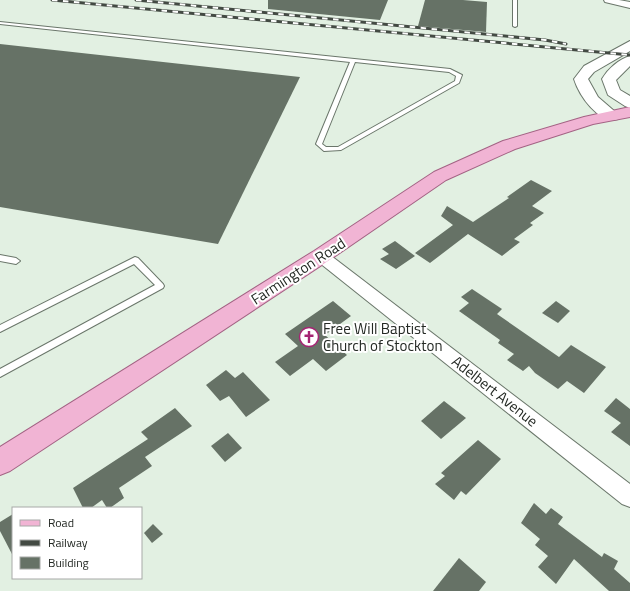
<svg xmlns="http://www.w3.org/2000/svg" width="630" height="591" font-family="'Titillium Web',sans-serif">
<style>
.building{fill:#667266}
.lines{fill:none;stroke-linecap:round;stroke-linejoin:round}
.service-casing{stroke:#6a766a;stroke-width:2}
.minor-casing{stroke:#6a766a;stroke-width:2}
.secondary-casing{stroke:#6a766a;stroke-width:2}
.primary-casing{stroke:#a36384;stroke-width:2}
.service{fill:#fff;fill-rule:evenodd}
.minor{fill:#fff;fill-rule:evenodd}
.secondary{fill:#fff;fill-rule:evenodd}
.primary{fill:#f1b4d4;fill-rule:evenodd}
.rail-casing{stroke:#434a43;stroke-width:3}
.rail{stroke:#fff;stroke-width:2;stroke-dasharray:5.5;stroke-linecap:butt}
.labels{text-anchor:middle;dominant-baseline:central;stroke-width:4;stroke-linejoin:round;paint-order:stroke}
.street-label{font-size:15px;fill:#242924;stroke:#fff}
.poi-label{font-size:15px;fill:#242924;stroke:#fff;text-anchor:start}
</style>
<rect width="100%" height="100%" fill="#e2f0e2"/>
<g class="building">
<path d="M 268,0 L 388,0 L 380,20 L 268,9 Z"/>
<path d="M 425,0 L 463,0 L 487,2 L 486,32 L 418,26 Z"/>
<path d="M 0,44 L 300,77 L 218,244 L 0,207 Z"/>
<path d="M 531,180 L 552,191 L 532,206 L 544,213 L 530,223 L 533,225 L 514,239 L 520,242 L 502,256 L 468,234 L 430,263 L 415,253 L 453,225 L 441,216 L 447,206 L 473,222 L 509,198 L 507,197 Z"/>
<path d="M 395,241 L 415,256 L 396,269 L 380,259 L 389,254 L 382,249 Z"/>
<path d="M 472,289 L 502,309 L 497,314 L 559,357 L 571,345 L 606,367 L 584,393 L 567,381 L 558,389 L 535,373 L 529,366 L 523,371 L 507,360 L 514,354 L 498,343 L 500,340 L 459,311 L 469,303 L 461,297 Z"/>
<path d="M 333,301 L 351,316 L 325,335 L 347,355 L 326,371 L 313,359 L 290,376 L 275,362 L 298,346 L 285,334 Z"/>
<path d="M 556,301 L 570,311 L 558,323 L 542,313 Z"/>
<path d="M 226,370 L 235,378 L 243,372 L 270,400 L 246,417 L 229,396 L 220,401 L 206,385 Z"/>
<path d="M 616,398 L 630,409 L 630,446 L 611,432 L 621,423 L 604,411 Z"/>
<path d="M 444,401 L 466,418 L 441,439 L 421,421 Z"/>
<path d="M 175,408 L 192,426 L 145,457 L 152,466 L 119,488 L 124,498 L 110,508 L 107,508 L 102,500 L 91,508 L 83,508 L 73,488 L 148,439 L 141,432 Z"/>
<path d="M 228,433 L 242,448 L 225,462 L 211,446 Z"/>
<path d="M 478,440 L 501,459 L 466,495 L 461,491 L 454,500 L 435,484 L 445,476 L 441,473 Z"/>
<path d="M 534,503 L 546,514 L 551,508 L 563,517 L 558,524 L 602,557 L 604,553 L 618,561 L 614,569 L 630,583 L 630,591 L 609,591 L 574,559 L 556,584 L 538,567 L 548,556 L 535,545 L 540,539 L 521,523 Z"/>
<path d="M 13,514 L 13,556 L 0,531 L 0,522 Z"/>
<path d="M 153,524 L 163,534 L 152,543 L 144,533 Z"/>
<path d="M 459,558 L 486,582 L 479,591 L 433,591 Z"/>
</g>
<g class="lines">
<defs>
<g id="service">
<path d="M 513,0 L 517,0 L 517,26 L 515,27 L 513,26 Z"/>
<path d="M 0,22 L 450,69 L 462,75 L 459,83 L 341,150 L 324,151 L 316,144 L 350,62 L 0,24 ZM 355,62 L 449,72 L 456,76 L 455,81 L 338,147 L 326,147 L 322,144 Z"/>
<path d="M 0,255 L 16,258 L 20,261 L 16,264 L 0,261 Z"/>
<path d="M 135,257 L 138,258 L 163,284 L 164,286 L 163,288 L 0,377 L 0,369 L 155,285 L 134,264 L 0,332 L 0,325 Z"/>
</g>
<g id="minor">
<path d="M 604,0 L 619,0 L 630,2 L 630,8 L 605,2 Z"/>
<path d="M 321,251 L 326,252 L 630,484 L 630,507 L 622,504 L 316,260 L 314,256 L 316,252 Z"/>
</g>
<g id="secondary">
<path d="M 630,41 L 630,51 L 594,72 L 588,79 L 598,97 L 620,116 L 618,119 C 598,124 579,95 574,79 L 584,66 Z"/>
<path d="M 630,56 L 630,66 L 616,80 L 620,90 L 630,96 L 630,108 L 625,106 L 608,95 L 602,79 C 608,69 619,59 630,56 Z"/>
</g>
<path id="primary" d="M 630,107 L 630,117 L 593,124 L 515,149 L 446,180 L 328,261 L 10,471 L 0,475 L 0,447 L 314,251 L 434,172 L 503,141 L 584,117 Z"/>
</defs>
<use href="#service" class="service-casing"/>
<use href="#minor" class="minor-casing"/>
<use href="#secondary" class="secondary-casing"/>
<use href="#primary" class="primary-casing"/>
<use href="#service" class="service"/>
<use href="#minor" class="minor"/>
<use href="#secondary" class="secondary"/>
<use href="#primary" class="primary"/>
<defs>
<g id="rail">
<path d="M 52,0 L 630,55"/>
<path d="M 136,0 L 545,40 L 566,44"/>
</g>
</defs>
<use href="#rail" class="rail-casing"/>
<use href="#rail" class="rail"/>
</g>
<defs>
<symbol id="church-ring" viewBox="-11 -11 22 22"><circle r="9.5" fill="#fff" stroke="#a52473" stroke-width="1.5"/><path d="M-1.2-6h2.4v3.5h3.3v2.4h-3.3V6h-2.4V-.1h-3.3v-2.4h3.3Z" fill="#a52473"/></symbol>
</defs>
<g fill-rule="evenodd">
<use href="#church-ring" x="298" y="326" width="22" height="22"/>
</g>
<g class="labels">
<g class="street-label">
<text transform="translate(298 271) rotate(-33)">Farmington Road</text>
<text transform="translate(495 391) rotate(38)">Adelbert Avenue</text>
</g>
<g class="poi-label">
<text x="323" y="328">Free Will Baptist<tspan x="323" dy="17">Church of Stockton</tspan></text>
</g>
</g>
<rect x="12" y="507" width="130" height="72" fill="#ffffff" stroke="#a7a9a7"/>
<rect x="20" y="520" width="20" height="6" fill="#f1b4d4" stroke="#a7a9a7"/>
<text x="48" y="527" font-size="12" fill="#242924">Road</text>
<rect x="20" y="540" width="20" height="6" fill="#434a43" stroke="#a7a9a7"/>
<text x="48" y="547" font-size="12" fill="#242924">Railway</text>
<rect x="20" y="557" width="20" height="12" fill="#667266" stroke="#a7a9a7"/>
<text x="48" y="567" font-size="12" fill="#242924">Building</text>
</svg>
